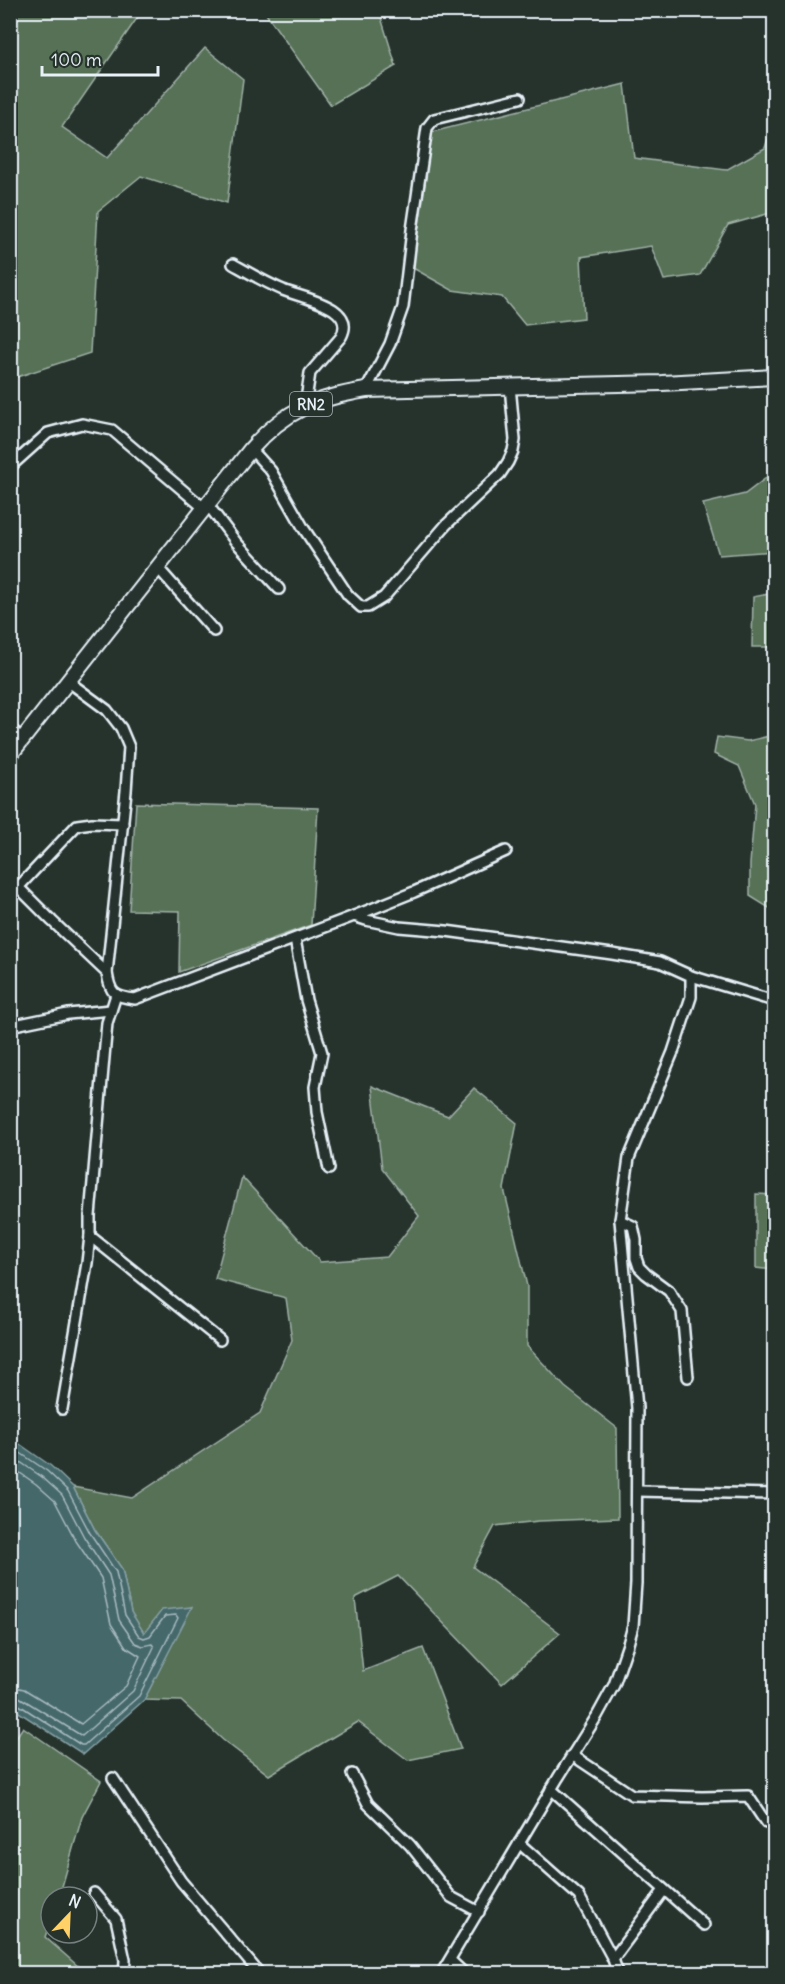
<svg xmlns="http://www.w3.org/2000/svg" width="785" height="1984" font-family="Delius,sans-serif">
<style>
.green{fill:#577157;stroke:#a0b1a8;stroke-width:1.5}
.water{fill:#45686b;stroke:#869fa3;stroke-width:1.5}
.lines{fill:none;stroke-linecap:round;stroke-linejoin:round}
.shore{stroke:#a7bac0;stroke-width:1.5}
.minor-casing{stroke:#e8f1f8;stroke-width:14}
.highway-casing{stroke:#e8f1f8;stroke-width:18}
.minor{stroke:#26332d;stroke-width:9}
.highway{stroke:#26332d;stroke-width:14}
.labels{text-anchor:middle;dominant-baseline:central;stroke-width:4.5;stroke-linejoin:round;paint-order:stroke}
.shield{fill:#26332d;stroke:#aeb8bb;stroke-width:1.5}
.shield-label{font-size:15px;font-weight:bold;fill:#e8f1f8}
</style>
<rect width="100%" height="100%" fill="#26332d"/>
<filter id="ink" filterUnits="userSpaceOnUse"><feTurbulence type="fractalNoise" baseFrequency=".0167" numOctaves="2"/><feDisplacementMap in="SourceGraphic" scale="12" xChannelSelector="R" yChannelSelector="G"/><feConvolveMatrix kernelMatrix="1 2 1 2 8 2 1 2 1" color-interpolation-filters="sRGB"/></filter>
<g filter="url(#ink)">
<g class="green">
<path d="M 10,11 L 142,11 L 62,127 L 107,158 L 205,48 L 243,79 L 227,203 L 141,176 L 98,211 L 90,353 L 11,379 Z"/>
<path d="M 264,11 L 379,11 L 396,66 L 331,105 Z"/>
<path d="M 625,84 L 634,158 L 726,170 L 765,148 L 772,126 L 774,126 L 774,212 L 728,225 L 700,275 L 664,280 L 651,246 L 581,257 L 584,318 L 525,325 L 502,297 L 452,290 L 413,268 L 432,132 Z"/>
<path d="M 774,472 L 774,551 L 719,555 L 703,504 L 745,494 Z"/>
<path d="M 774,593 L 774,647 L 752,647 L 753,597 Z"/>
<path d="M 774,735 L 774,911 L 750,896 L 750,864 L 755,804 L 739,766 L 714,754 L 717,737 L 748,741 Z"/>
<path d="M 136,803 L 318,808 L 311,925 L 179,972 L 180,911 L 129,910 Z"/>
<path d="M 372,1086 L 448,1116 L 474,1088 L 517,1123 L 504,1189 L 527,1286 L 527,1346 L 565,1387 L 617,1428 L 618,1518 L 539,1521 L 495,1526 L 473,1567 L 560,1633 L 502,1684 L 398,1576 L 355,1598 L 363,1671 L 423,1648 L 461,1749 L 408,1760 L 358,1722 L 269,1775 L 223,1740 L 181,1701 L 144,1700 L 191,1607 L 144,1633 L 131,1613 L 122,1569 L 95,1530 L 73,1487 L 132,1498 L 260,1413 L 292,1340 L 286,1298 L 215,1279 L 242,1177 L 320,1262 L 387,1257 L 419,1216 L 382,1168 Z"/>
<path d="M 756,1194 L 774,1195 L 774,1270 L 756,1268 Z"/>
<path d="M 23,1727 L 101,1781 L 82,1817 L 59,1897 L 51,1897 L 51,1920 L 45,1937 L 79,1967 L 79,1973 L 11,1974 L 11,1745 Z"/>
</g>
<path class="water" d="M 11,1438 L 51,1466 L 73,1487 L 95,1530 L 122,1569 L 131,1612 L 144,1633 L 162,1610 L 192,1607 L 144,1700 L 83,1754 L 11,1707 Z"/>
<g class="lines">
<g class="shore">
<path d="M 10,1446 L 47,1471 L 68,1491 L 90,1533 L 116,1572 L 125,1615 L 139,1636 L 144,1638 L 150,1636 L 165,1616 L 176,1615 L 178,1618 L 139,1696 L 84,1745 L 81,1745 L 16,1703 L 10,1702"/>
<path d="M 10,1455 L 42,1477 L 62,1495 L 84,1537 L 109,1575 L 119,1620 L 135,1643 L 143,1646 L 152,1644 L 154,1647 L 133,1691 L 82,1736 L 19,1697 L 10,1695"/>
<path d="M 10,1466 L 36,1484 L 55,1501 L 76,1541 L 101,1578 L 111,1624 L 126,1647 L 140,1656 L 126,1686 L 81,1724 L 24,1689 L 10,1686"/>
</g>
<defs>
<g id="minor">
<path d="M 233,264 C 249,273 266,283 283,290 C 301,298 358,306 341,337 L 310,373 L 307,393 L 309,405"/>
<path d="M 366,390 L 390,344 L 403,307 L 412,230 L 427,128 L 434,119 L 520,98"/>
<path d="M 251,449 L 271,471 L 304,529 L 348,595 L 361,607 L 368,607 L 384,597 L 446,525 L 500,474 L 508,462 L 513,451 L 515,440 L 510,386"/>
<path d="M 10,467 L 48,433 L 82,424 L 112,430 L 205,509"/>
<path d="M 208,505 L 236,542 L 279,589"/>
<path d="M 158,568 L 214,631"/>
<path d="M 69,682 L 107,710 L 121,728 L 129,747 L 126,791 L 107,973 C 110,993 114,997 135,999 L 354,916 L 366,920 L 399,927 L 446,931 L 612,954 L 660,962 L 691,976 L 691,997 L 673,1052 L 629,1158 L 620,1220 L 637,1408 L 636,1583 L 633,1626 L 628,1644 L 614,1685 L 597,1716 L 558,1778 L 441,1974"/>
<path d="M 10,728 L 22,739"/>
<path d="M 10,879 L 52,921 L 107,973"/>
<path d="M 10,896 L 77,825 L 92,823 L 123,824"/>
<path d="M 354,916 L 414,892 L 506,851"/>
<path d="M 295,939 L 306,1000 L 322,1053 L 315,1087 L 317,1112 L 329,1169"/>
<path d="M 691,976 L 774,1001"/>
<path d="M 10,1026 L 68,1014 L 111,1010"/>
<path d="M 620,1220 L 633,1226 L 636,1240 L 636,1258 L 639,1267 L 646,1274 L 669,1291 L 682,1311 L 688,1377"/>
<path d="M 90,1236 L 220,1340"/>
<path d="M 62,1409 L 87,1263 L 90,1236 L 90,1216 L 107,1023 L 116,995"/>
<path d="M 638,1491 L 774,1494"/>
<path d="M 572,1755 L 632,1795 L 702,1797 L 748,1796 L 766,1823"/>
<path d="M 352,1774 L 368,1804 L 410,1845 L 451,1897 L 479,1912"/>
<path d="M 113,1778 L 181,1881 L 260,1974"/>
<path d="M 551,1789 L 704,1925"/>
<path d="M 519,1843 L 579,1896 L 613,1959 L 618,1974"/>
<path d="M 94,1893 L 116,1919 L 125,1960 L 124,1974"/>
<path d="M 613,1959 L 664,1890"/>
<path d="M 450,1960 L 465,1974"/>
</g>
<path id="highway" d="M 10,755 L 251,449 C 285,410 316,398 366,390 L 662,383 L 774,377"/>
</defs>
<use href="#minor" class="minor-casing"/>
<use href="#highway" class="highway-casing"/>
<use href="#minor" class="minor"/>
<use href="#highway" class="highway"/>
</g>
</g>
<g class="labels">
<rect class="shield" x="290" y="392" width="42" height="24" rx="4.5"/>
<g class="shield-label">
<text x="311" y="404">RN2</text>
</g>
</g>
<rect width="785" height="1984" fill="none" stroke="#26332d" stroke-width="36"/>
<rect x="18" y="18" width="749" height="1948" fill="none" stroke="#e8f1f8" stroke-width="2" filter="url(#ink)"/>
<g transform="translate(69 1915) rotate(23)"><circle r="28" fill="#26332d" stroke="#747f7e" stroke-width="1.5"/>
<path d="M0-4.5L10 22L0 15L-10 22Z" fill="#ffd166"/>
<text y="-9" font-size="16" font-weight="bold" text-anchor="middle" fill="#e8f1f8">N</text>
</g>
<path d="M42 66v9h116v-9" fill="none" stroke="#e8f1f8" stroke-width="3"/>
<text x="51" y="66" font-size="18" fill="#e8f1f8" stroke="#26332d" stroke-width="4.5" paint-order="stroke">100 m</text>
</svg>
